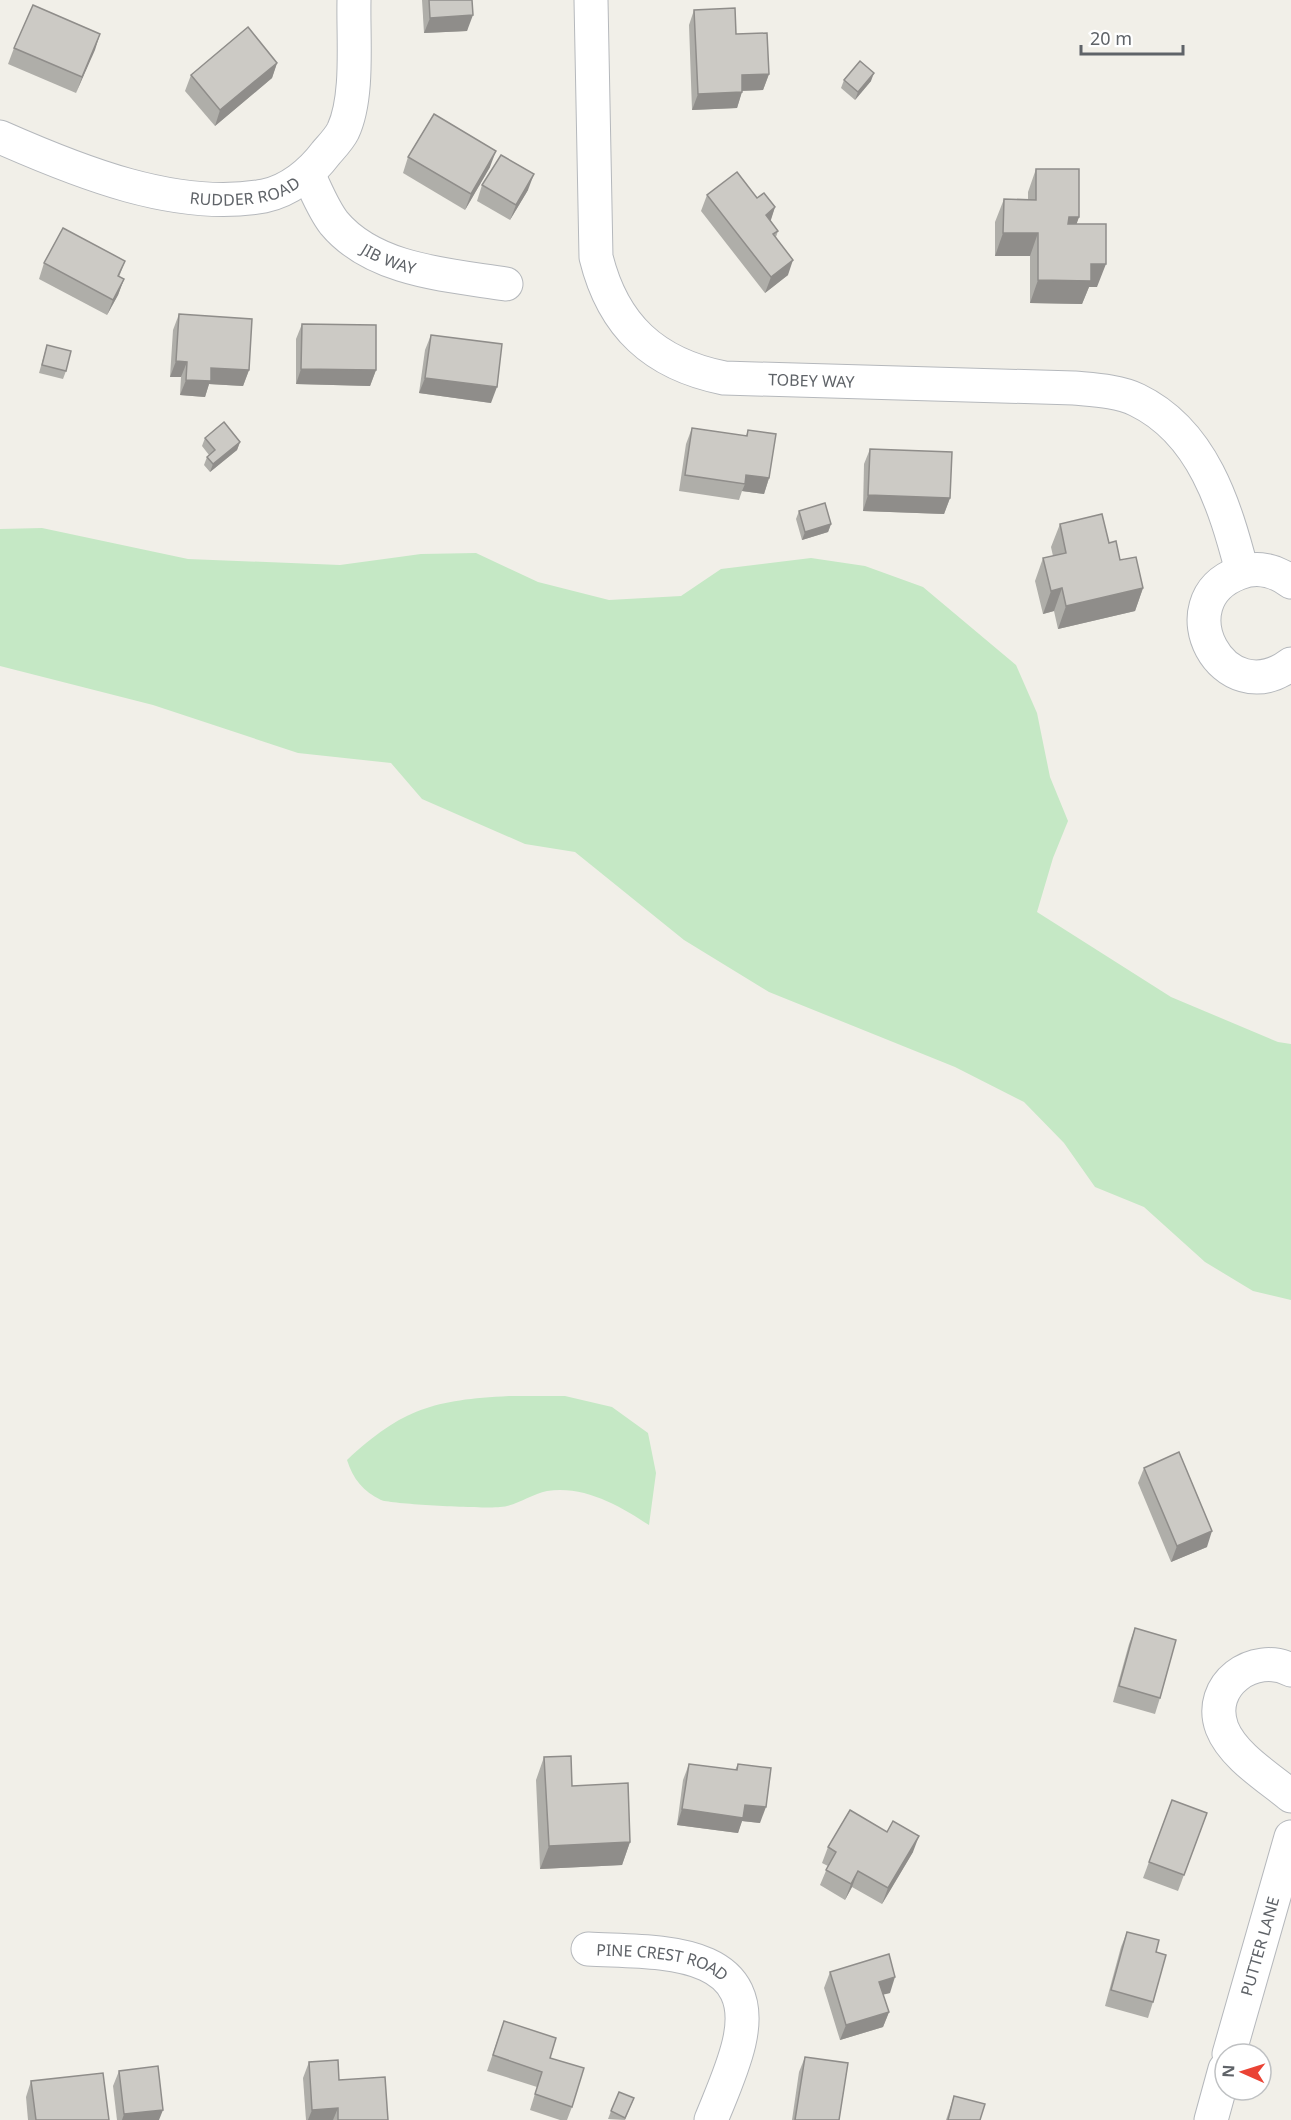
<svg xmlns="http://www.w3.org/2000/svg" width="1291" height="2120" font-family="'Noto Sans',sans-serif">
<style>
.green{fill:#c5e8c5}
.lines{fill:none;stroke-linecap:round;stroke-linejoin:round}
.street-casing{stroke:#b5b8bc;stroke-width:35}
.street{stroke:#fff;stroke-width:33}
.wall{fill:#afaea9}
.shaded-wall{fill:#8f8d8a}
.building{fill:#cccac5;stroke:#8f8d8a;stroke-width:1.5}
.labels{text-anchor:middle;dominant-baseline:central;stroke-width:6;stroke-linejoin:round;paint-order:stroke}
.street-label{font-size:16px;fill:#5f6368;stroke:#fff}
</style>
<rect width="100%" height="100%" fill="#f1efe8"/>
<g class="green">
<path d="M 42,528 L 188,559 L 340,565 L 421,554 L 476,553 L 538,582 L 609,600 L 681,596 L 721,569 L 811,558 L 865,566 L 923,587 L 1016,665 L 1037,713 L 1050,777 L 1068,821 L 1053,858 L 1037,912 L 1171,997 L 1278,1042 L 1291,1044 L 1291,1300 L 1253,1291 L 1205,1262 L 1144,1207 L 1095,1187 L 1064,1143 L 1024,1102 L 955,1067 L 769,992 L 684,940 L 575,852 L 525,844 L 422,799 L 391,763 L 298,753 L 153,705 L 0,666 L 0,529 Z"/>
<path d="M 509,1396 L 565,1396 L 612,1407 L 648,1433 L 656,1473 L 649,1525 C 620,1506 584,1485 547,1491 C 531,1494 517,1506 500,1507 C 486,1509 390,1504 381,1500 C 363,1491 353,1479 347,1460 C 403,1408 434,1400 509,1396 Z"/>
</g>
<g class="lines">
<defs>
<g id="street">
<path id="s1" d="M 591,0 L 596,257 C 613,326 654,364 724,378 L 1074,388 C 1094,390 1118,391 1137,400 C 1203,432 1225,506 1242,571"/>
<path id="s2" d="M 0,137 C 77,171 177,212 264,196 C 289,191 311,173 326,153 C 332,146 339,139 343,131 C 359,97 353,38 354,0"/>
<path id="s3" d="M 308,174 C 316,190 323,209 334,223 C 374,271 449,275 506,284"/>
<path d="M 1291,582 C 1275,570 1257,566 1239,573 C 1164,601 1223,715 1291,664"/>
<path d="M 1291,1670 C 1254,1651 1206,1685 1222,1728 C 1233,1756 1268,1777 1291,1796"/>
<path id="s4" d="M 588,1949 C 651,1953 762,1944 739,2043 C 733,2069 721,2095 711,2120"/>
<path id="s5" d="M 1229,2054 L 1291,1837"/>
<path d="M 1211,2120 L 1225,2069"/>
</g>
</defs>
<use href="#street" class="street-casing"/>
<use href="#street" class="street"/>
</g>
<g class="wall">
<path d="M 422,0 L 472,0 L 467,31 L 424,33 Z"/>
<path d="M 694,10 L 736,34 L 769,74 L 763,90 L 742,91 L 737,108 L 692,110 L 689,25 Z"/>
<path d="M 100,34 L 76,93 L 8,64 L 14,48 Z"/>
<path d="M 277,63 L 272,78 L 215,126 L 185,91 L 191,75 Z"/>
<path d="M 844,80 L 871,81 L 855,100 L 841,88 Z"/>
<path d="M 408,157 L 490,167 L 465,210 L 403,173 Z"/>
<path d="M 1036,169 L 1079,217 L 1076,224 L 1097,287 L 1089,287 L 1082,304 L 1030,303 L 1030,256 L 995,256 L 995,222 L 1004,199 L 1028,200 L 1028,192 Z"/>
<path d="M 482,185 L 528,190 L 510,220 L 477,201 Z"/>
<path d="M 707,195 L 757,198 L 775,207 L 770,221 L 778,231 L 776,237 L 788,275 L 765,293 L 701,211 Z"/>
<path d="M 125,261 L 119,277 L 124,279 L 118,295 L 107,315 L 39,279 L 44,263 Z"/>
<path d="M 179,314 L 249,370 L 243,386 L 209,384 L 205,397 L 180,395 L 181,377 L 170,377 L 173,330 Z"/>
<path d="M 302,324 L 376,370 L 370,386 L 296,384 L 296,339 Z"/>
<path d="M 431,335 L 491,403 L 419,393 L 425,350 Z"/>
<path d="M 47,345 L 66,371 L 63,379 L 39,373 Z"/>
<path d="M 692,428 L 746,436 L 748,430 L 769,478 L 764,494 L 742,491 L 739,500 L 679,491 L 686,444 Z"/>
<path d="M 205,438 L 240,442 L 237,450 L 210,472 L 204,465 L 207,457 L 209,455 L 202,446 Z"/>
<path d="M 870,449 L 950,498 L 944,514 L 863,511 L 864,464 Z"/>
<path d="M 799,511 L 831,524 L 828,532 L 802,540 L 796,519 Z"/>
<path d="M 1060,524 L 1109,543 L 1120,560 L 1143,588 L 1135,611 L 1058,629 L 1054,611 L 1043,614 L 1035,581 L 1043,558 L 1053,556 L 1051,547 Z"/>
<path d="M 1144,1468 L 1207,1547 L 1171,1562 L 1138,1483 Z"/>
<path d="M 1135,1628 L 1160,1698 L 1155,1714 L 1113,1702 L 1129,1644 Z"/>
<path d="M 544,1757 L 572,1786 L 630,1842 L 622,1865 L 540,1869 L 536,1780 Z"/>
<path d="M 689,1764 L 735,1770 L 738,1764 L 760,1823 L 742,1821 L 738,1833 L 677,1825 L 683,1780 Z"/>
<path d="M 1172,1800 L 1207,1813 L 1178,1891 L 1143,1878 Z"/>
<path d="M 828,1847 L 913,1852 L 882,1904 L 852,1887 L 845,1900 L 820,1885 L 828,1866 L 822,1863 Z"/>
<path d="M 1127,1932 L 1153,2002 L 1148,2018 L 1105,2006 L 1121,1947 Z"/>
<path d="M 830,1972 L 890,1993 L 883,1994 L 889,2012 L 883,2027 L 840,2040 L 824,1988 Z"/>
<path d="M 504,2021 L 550,2058 L 572,2107 L 567,2120 L 560,2120 L 530,2110 L 537,2087 L 487,2071 Z"/>
<path d="M 805,2057 L 839,2120 L 792,2120 L 799,2072 Z"/>
<path d="M 309,2062 L 339,2080 L 388,2120 L 306,2120 L 303,2078 Z"/>
<path d="M 119,2071 L 159,2120 L 117,2120 L 113,2086 Z"/>
<path d="M 31,2081 L 109,2120 L 28,2120 L 26,2097 Z"/>
<path d="M 954,2096 L 980,2120 L 946,2120 Z"/>
<path d="M 634,2098 L 625,2120 L 608,2119 L 611,2111 Z"/>
</g>
<g class="shaded-wall">
<path d="M 473,15 L 467,31 L 424,33 L 430,18 Z"/>
<path d="M 100,34 L 95,50 L 76,93 L 82,77 Z"/>
<path d="M 277,63 L 272,78 L 215,126 L 220,110 Z"/>
<path d="M 874,73 L 871,81 L 855,100 L 858,92 Z"/>
<path d="M 769,74 L 763,90 L 736,91 L 742,75 Z"/>
<path d="M 742,92 L 737,108 L 692,110 L 698,94 Z"/>
<path d="M 496,151 L 490,167 L 465,210 L 471,194 Z"/>
<path d="M 534,174 L 528,190 L 510,220 L 516,205 Z"/>
<path d="M 775,207 L 770,223 L 766,215 Z"/>
<path d="M 1069,217 L 1079,217 L 1071,240 L 1060,240 Z"/>
<path d="M 1003,233 L 1038,233 L 1030,256 L 995,256 Z"/>
<path d="M 793,260 L 788,275 L 765,293 L 771,277 Z"/>
<path d="M 1091,264 L 1106,264 L 1097,287 L 1089,287 L 1082,304 L 1030,303 L 1038,280 Z"/>
<path d="M 124,279 L 118,295 L 107,315 L 113,300 Z"/>
<path d="M 176,361 L 187,362 L 181,377 L 170,377 Z"/>
<path d="M 211,368 L 249,370 L 243,386 L 209,384 L 205,397 L 180,395 L 186,380 Z"/>
<path d="M 301,369 L 376,370 L 370,386 L 296,384 Z"/>
<path d="M 425,378 L 497,387 L 491,403 L 419,393 Z"/>
<path d="M 240,442 L 237,450 L 210,472 L 213,464 Z"/>
<path d="M 746,475 L 769,478 L 764,494 L 742,491 L 745,484 Z"/>
<path d="M 868,495 L 950,498 L 944,514 L 863,511 Z"/>
<path d="M 831,524 L 828,532 L 802,540 L 805,532 Z"/>
<path d="M 1062,588 L 1054,611 L 1043,614 L 1051,591 Z"/>
<path d="M 1143,588 L 1135,611 L 1058,629 L 1066,606 Z"/>
<path d="M 1212,1531 L 1207,1547 L 1171,1562 L 1177,1546 Z"/>
<path d="M 745,1805 L 766,1807 L 760,1823 L 742,1821 L 738,1833 L 677,1825 L 682,1809 Z"/>
<path d="M 919,1836 L 913,1852 L 882,1904 L 888,1888 Z"/>
<path d="M 630,1842 L 622,1865 L 540,1869 L 549,1846 Z"/>
<path d="M 858,1871 L 852,1887 L 845,1900 L 851,1884 Z"/>
<path d="M 895,1977 L 890,1993 L 874,1997 L 879,1982 Z"/>
<path d="M 889,2012 L 883,2027 L 840,2040 L 846,2025 Z"/>
<path d="M 338,2108 L 333,2120 L 308,2120 L 312,2110 Z"/>
<path d="M 163,2110 L 159,2120 L 122,2120 L 124,2114 Z"/>
</g>
<g class="building">
<path d="M 429,0 L 472,0 L 473,15 L 430,18 Z"/>
<path d="M 33,5 L 100,34 L 82,77 L 14,48 Z"/>
<path d="M 735,8 L 736,34 L 767,33 L 769,74 L 742,75 L 742,92 L 698,94 L 694,10 Z"/>
<path d="M 248,27 L 277,63 L 220,110 L 191,75 Z"/>
<path d="M 860,61 L 874,73 L 858,92 L 844,80 Z"/>
<path d="M 434,114 L 496,151 L 471,194 L 408,157 Z"/>
<path d="M 501,155 L 534,174 L 516,205 L 482,185 Z"/>
<path d="M 1036,169 L 1079,169 L 1079,217 L 1069,217 L 1068,224 L 1106,224 L 1106,264 L 1091,264 L 1091,281 L 1038,280 L 1038,233 L 1003,233 L 1004,199 L 1036,200 Z"/>
<path d="M 737,172 L 757,198 L 764,193 L 775,207 L 766,215 L 778,231 L 773,234 L 793,260 L 771,277 L 707,195 Z"/>
<path d="M 63,228 L 125,261 L 118,276 L 124,279 L 113,300 L 44,263 Z"/>
<path d="M 179,314 L 252,319 L 249,370 L 211,368 L 211,381 L 186,380 L 187,362 L 176,361 Z"/>
<path d="M 302,324 L 376,325 L 376,370 L 301,369 Z"/>
<path d="M 431,335 L 502,344 L 497,387 L 425,378 Z"/>
<path d="M 47,345 L 71,351 L 66,371 L 42,365 Z"/>
<path d="M 224,422 L 240,442 L 213,464 L 207,457 L 215,450 L 205,438 Z"/>
<path d="M 692,428 L 747,436 L 748,430 L 776,434 L 769,478 L 746,475 L 745,484 L 685,475 Z"/>
<path d="M 870,449 L 952,452 L 950,498 L 868,495 Z"/>
<path d="M 825,503 L 831,524 L 805,532 L 799,511 Z"/>
<path d="M 1102,514 L 1109,543 L 1116,541 L 1120,560 L 1136,557 L 1143,588 L 1066,606 L 1062,588 L 1051,591 L 1043,558 L 1066,553 L 1060,524 Z"/>
<path d="M 1179,1452 L 1212,1531 L 1177,1546 L 1144,1468 Z"/>
<path d="M 1135,1628 L 1176,1640 L 1160,1698 L 1119,1686 Z"/>
<path d="M 571,1756 L 572,1786 L 628,1783 L 630,1842 L 549,1846 L 544,1757 Z"/>
<path d="M 689,1764 L 737,1770 L 738,1764 L 771,1768 L 766,1807 L 745,1805 L 743,1818 L 682,1809 Z"/>
<path d="M 1172,1800 L 1207,1813 L 1184,1875 L 1149,1862 Z"/>
<path d="M 850,1810 L 887,1832 L 893,1821 L 919,1836 L 888,1888 L 858,1871 L 851,1884 L 826,1870 L 836,1852 L 828,1847 Z"/>
<path d="M 1127,1932 L 1159,1940 L 1156,1952 L 1166,1955 L 1153,2002 L 1111,1990 Z"/>
<path d="M 889,1954 L 895,1977 L 879,1982 L 889,2012 L 846,2025 L 830,1972 Z"/>
<path d="M 504,2021 L 556,2038 L 550,2058 L 584,2068 L 572,2107 L 535,2094 L 542,2072 L 493,2055 Z"/>
<path d="M 805,2057 L 848,2063 L 839,2120 L 795,2120 Z"/>
<path d="M 338,2060 L 339,2080 L 385,2077 L 388,2120 L 338,2120 L 338,2108 L 312,2110 L 309,2062 Z"/>
<path d="M 158,2066 L 163,2110 L 124,2114 L 119,2071 Z"/>
<path d="M 103,2073 L 109,2120 L 36,2120 L 31,2081 Z"/>
<path d="M 619,2092 L 634,2098 L 625,2118 L 611,2111 Z"/>
<path d="M 954,2096 L 985,2104 L 980,2120 L 948,2120 Z"/>
</g>
<g class="labels">
<g class="street-label">
<text stroke="none"><textPath href="#s2" startOffset="256">RUDDER ROAD</textPath></text>
<text stroke="none"><textPath href="#s3" startOffset="122">JIB WAY</textPath></text>
<text stroke="none"><textPath href="#s1" startOffset="532">TOBEY WAY</textPath></text>
<text stroke="none"><textPath href="#s5" startOffset="112">PUTTER LANE</textPath></text>
<text stroke="none"><textPath href="#s4" startOffset="76">PINE CREST ROAD</textPath></text>
</g>
</g>
<g transform="translate(1243 2072) rotate(273)"><circle r="28" fill="#ffffff" stroke="#bfc1c3" stroke-width="1.5"/>
<path d="M0-4.5L10 22L0 15L-10 22Z" fill="#ea4335"/>
<text y="-9" font-size="16" font-weight="bold" text-anchor="middle" fill="#5f6368">N</text>
</g>
<path d="M1081 45v9h102v-9" fill="none" stroke="#5f6368" stroke-width="3"/>
<text x="1090" y="45" font-size="18" fill="#5f6368" stroke="#ffffff" stroke-width="4.5" paint-order="stroke">20 m</text>
</svg>
